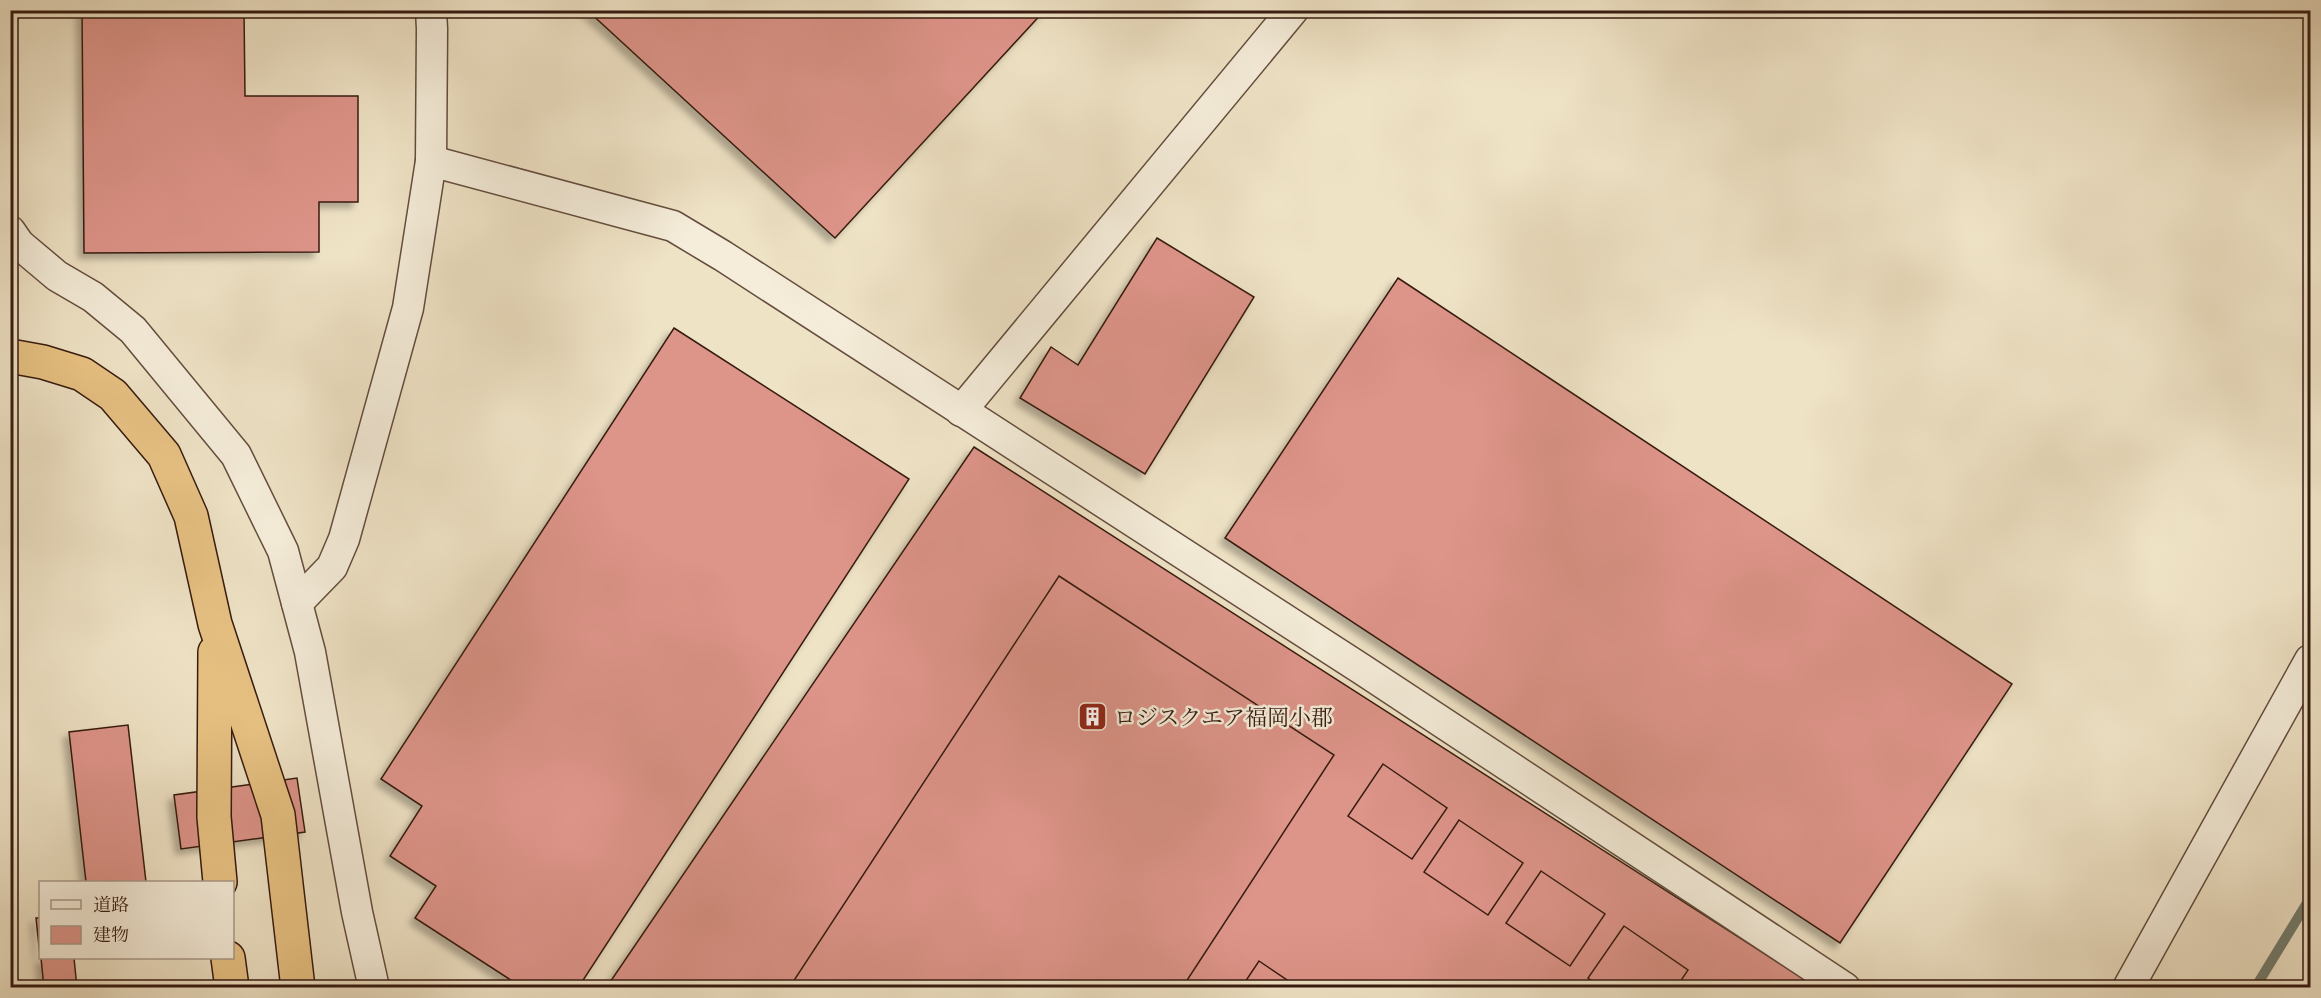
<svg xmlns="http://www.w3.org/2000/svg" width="2321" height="998" font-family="'EB Garamond','Noto Serif JP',serif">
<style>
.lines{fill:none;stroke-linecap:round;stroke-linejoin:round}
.stream{stroke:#737d6f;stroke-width:10}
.building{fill:#dd9489;stroke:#361b10;stroke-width:1.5;filter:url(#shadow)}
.minor-casing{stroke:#644d3e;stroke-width:33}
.motorway-casing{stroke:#361b10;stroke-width:36}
.minor{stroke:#f5edda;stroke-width:30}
.motorway{stroke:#e8c283;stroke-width:33}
.labels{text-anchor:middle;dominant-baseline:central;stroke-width:5;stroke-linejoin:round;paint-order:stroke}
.poi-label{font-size:22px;fill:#361b10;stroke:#f5edda;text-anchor:start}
</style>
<defs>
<filter id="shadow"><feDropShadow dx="-5.5" dy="5.5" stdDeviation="3" flood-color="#0004"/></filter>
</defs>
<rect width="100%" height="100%" fill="#efe3c6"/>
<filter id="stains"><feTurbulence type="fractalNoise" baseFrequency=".00333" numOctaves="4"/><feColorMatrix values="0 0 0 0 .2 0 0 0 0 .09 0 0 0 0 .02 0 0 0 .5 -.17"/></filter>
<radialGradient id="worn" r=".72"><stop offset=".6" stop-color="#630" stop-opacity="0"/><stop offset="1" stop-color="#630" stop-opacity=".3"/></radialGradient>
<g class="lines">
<path class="stream" d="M 2255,988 L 2310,898"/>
</g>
<g class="building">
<path d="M 82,10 L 244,10 L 245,96 L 358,96 L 358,202 L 319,202 L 319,252 L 84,253 Z"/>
<path d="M 587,10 L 1045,10 L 835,238 Z"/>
<path d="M 1157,238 L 1254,297 L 1145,474 L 1020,398 L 1051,347 L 1078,365 Z"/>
<path d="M 1398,278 L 2012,684 L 1840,943 L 1225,538 Z"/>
<path d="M 674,328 L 909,479 L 578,988 L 523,988 L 415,918 L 436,886 L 390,856 L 422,806 L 381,779 Z"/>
<path d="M 974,447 L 1818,988 L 606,988 Z"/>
<path d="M 1059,576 L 1334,755 L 1182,988 L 789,988 Z"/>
<path d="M 128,725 L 146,882 L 86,882 L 69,732 Z"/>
<path d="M 1383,764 L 1447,808 L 1412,859 L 1348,816 Z"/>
<path d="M 297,778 L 305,832 L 181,849 L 174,795 Z"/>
<path d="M 1459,820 L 1523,863 L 1488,915 L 1424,872 Z"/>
<path d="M 1541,871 L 1605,914 L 1570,966 L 1506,923 Z"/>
<path d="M 36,918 L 40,918 L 40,956 Z"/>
<path d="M 1624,926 L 1688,970 L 1676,988 L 1602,988 L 1588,978 Z"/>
<path d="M 41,958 L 74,958 L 77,988 L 44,988 Z"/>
<path d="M 1259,961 L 1299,988 L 1241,988 Z"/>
</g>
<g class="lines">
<defs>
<g id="minor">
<path d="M 431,161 L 673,226 L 723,256 L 1363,670 L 1845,988"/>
<path d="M 10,231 L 19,244 L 57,276 L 93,297 L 133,330 L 236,455 L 283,551 L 310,652 L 357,912 L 374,988"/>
<path d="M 961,411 L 1293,10"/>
<path d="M 297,603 L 332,567 L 344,539 L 408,308 L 431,161 L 432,29 L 431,10"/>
<path d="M 2128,988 L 2310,660"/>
</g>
<g id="motorway">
<path d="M 10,356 L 43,362 L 82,374 L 113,395 L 164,455 L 191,516 L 215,624 L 278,815 L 298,988"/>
<path d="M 215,652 L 214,817 L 220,882"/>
<path d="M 228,958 L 232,988"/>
</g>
</defs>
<use href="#minor" class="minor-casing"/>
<use href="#motorway" class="motorway-casing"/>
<use href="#minor" class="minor"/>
<use href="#motorway" class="motorway"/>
</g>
<defs>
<symbol id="building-square" viewBox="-11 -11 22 22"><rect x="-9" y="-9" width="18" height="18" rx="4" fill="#8f2418" stroke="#f5edda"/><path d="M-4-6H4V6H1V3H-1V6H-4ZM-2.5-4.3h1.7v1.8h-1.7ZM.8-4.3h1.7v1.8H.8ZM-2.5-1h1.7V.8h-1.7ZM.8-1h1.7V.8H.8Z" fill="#fff"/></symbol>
</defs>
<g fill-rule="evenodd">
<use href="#building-square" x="1076" y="700" width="33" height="33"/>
</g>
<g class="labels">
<g class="poi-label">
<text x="1114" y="717">ロジスクエア福岡小郡</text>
</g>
</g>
<rect width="2321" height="998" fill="none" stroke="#efe3c6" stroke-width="36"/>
<rect x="12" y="12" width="2297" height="974" fill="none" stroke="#361b10" stroke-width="3"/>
<rect x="18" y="18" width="2285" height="962" fill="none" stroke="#361b10" stroke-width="1.5"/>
<rect x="39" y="881" width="195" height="78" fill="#f5edda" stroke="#a99989" stroke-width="1.5"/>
<rect x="51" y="900" width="30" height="9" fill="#f5edda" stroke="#a99989" stroke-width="1.5"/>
<text x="93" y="911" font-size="18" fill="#361b10">道路</text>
<rect x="51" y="926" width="30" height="18" fill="#dd9489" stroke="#a99989" stroke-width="1.5"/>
<text x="93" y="941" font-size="18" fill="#361b10">建物</text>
<rect width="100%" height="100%" filter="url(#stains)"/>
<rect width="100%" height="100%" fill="url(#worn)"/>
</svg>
